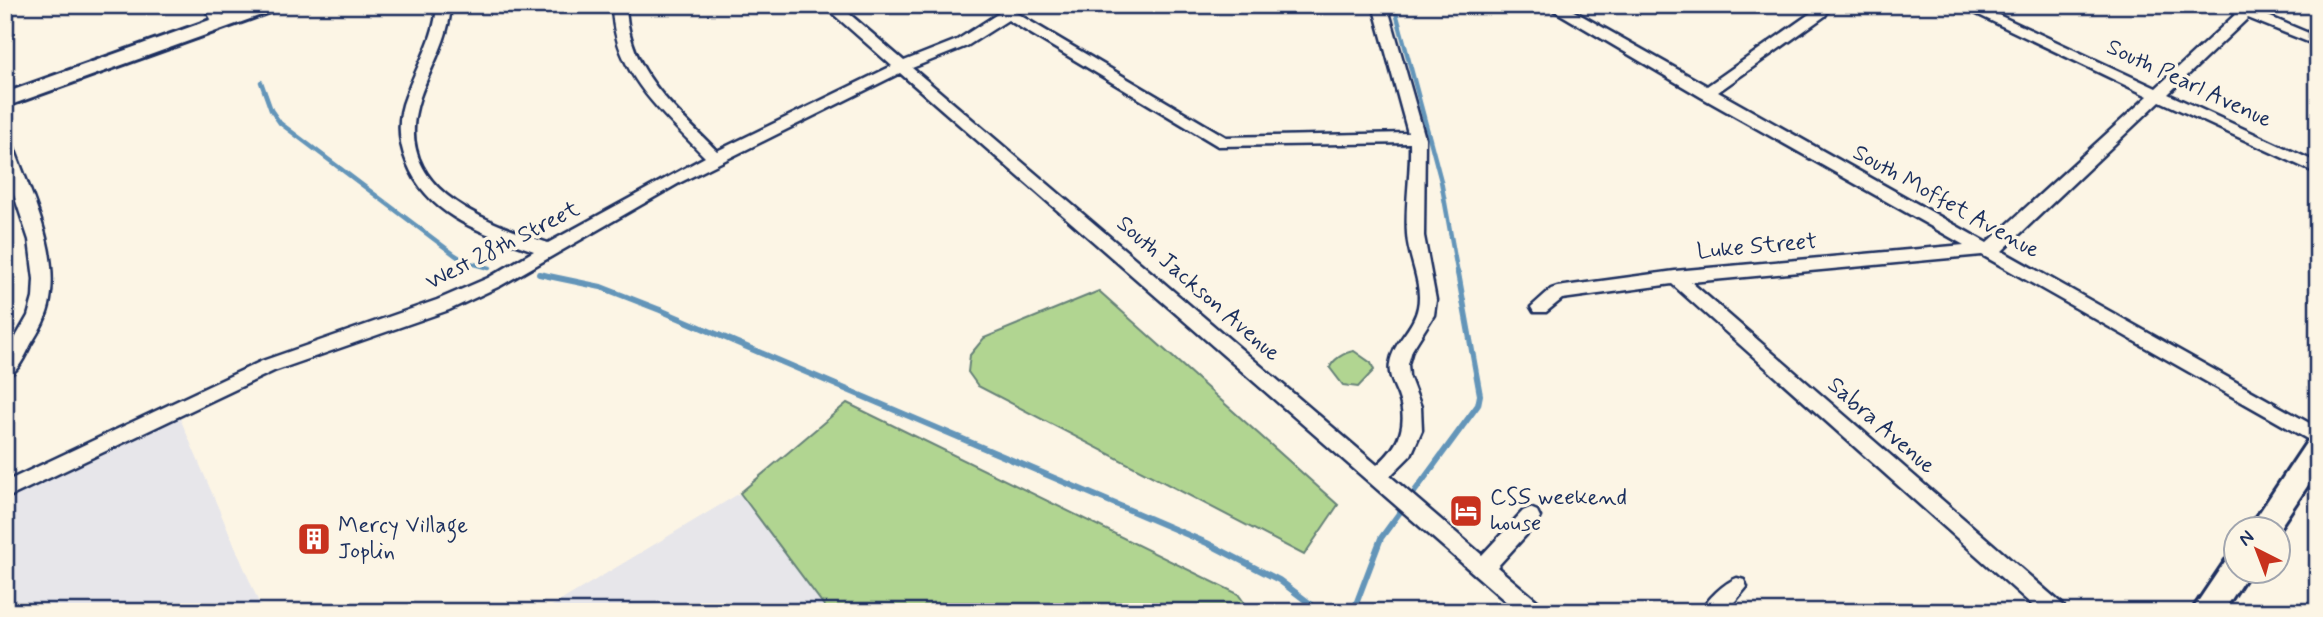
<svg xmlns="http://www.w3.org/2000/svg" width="2323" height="617" font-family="Mynerve,sans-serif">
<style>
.built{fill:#e7e6ea}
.green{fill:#b1d591;stroke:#668278;stroke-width:2}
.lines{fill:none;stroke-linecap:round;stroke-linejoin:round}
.stream-far1{stroke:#6495b9;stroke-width:4.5}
.stream{stroke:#6495b9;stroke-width:6}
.street-casing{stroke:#1b2f5e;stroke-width:5}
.secondary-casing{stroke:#1b2f5e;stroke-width:6}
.street{fill:#fcf5e5;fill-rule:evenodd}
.secondary{fill:#fcf5e5;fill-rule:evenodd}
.labels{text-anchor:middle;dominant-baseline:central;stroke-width:7;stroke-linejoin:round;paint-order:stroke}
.street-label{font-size:23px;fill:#1b2f5e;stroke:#fcf5e5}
.poi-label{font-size:23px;fill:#1b2f5e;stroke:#fcf5e5;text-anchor:start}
</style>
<rect width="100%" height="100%" fill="#fcf5e5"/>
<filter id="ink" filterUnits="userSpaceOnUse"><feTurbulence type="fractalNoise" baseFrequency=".0143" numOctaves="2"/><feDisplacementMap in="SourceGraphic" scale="14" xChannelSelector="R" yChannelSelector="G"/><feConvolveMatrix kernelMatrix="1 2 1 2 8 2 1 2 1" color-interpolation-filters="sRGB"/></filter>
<g filter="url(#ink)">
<g class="built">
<path d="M 176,409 L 263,612 L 5,612 L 5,491 Z"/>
<path d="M 740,493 L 829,612 L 542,612 Z"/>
</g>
<g class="green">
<path d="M 1099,291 L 1338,505 L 1304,555 L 978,386 L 968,372 L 970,355 L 984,338 Z"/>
<path d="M 1354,351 L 1371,363 L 1374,370 L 1358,387 L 1343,385 L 1330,368 C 1332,360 1345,352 1354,351 Z"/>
<path d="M 847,403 L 1238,594 L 1251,612 L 829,612 L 740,493 Z"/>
</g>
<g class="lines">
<g class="stream-far1">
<path d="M 1394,5 L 1441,181 L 1458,275"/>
<path d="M 261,82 L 271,110 L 280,123 L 455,255 L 466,262 L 489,268"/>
<path d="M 539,274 L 546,275"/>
</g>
<g class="stream">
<path d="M 539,274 L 601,287 L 660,310 L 1207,543 L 1279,580 L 1321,612"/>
<path d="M 1415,491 L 1478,405 L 1480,395 L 1458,273"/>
<path d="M 1353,612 L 1381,538 L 1400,512"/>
</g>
<defs>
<g id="street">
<path d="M 203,5 L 217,5 L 227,23 L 225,26 L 215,26 Z"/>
<path d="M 437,5 L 451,5 C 449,39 431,66 420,97 C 389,189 482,220 548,243 L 705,157 C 661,111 613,73 612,5 L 626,5 C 628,72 674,107 717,151 L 892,66 L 823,5 L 839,5 L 904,61 L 957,40 L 999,13 L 993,5 L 1007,5 L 1011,10 L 1226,137 L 1408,133 L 1373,5 L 1387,5 L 1425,138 L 1424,236 L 1436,300 L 1434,315 L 1412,350 L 1408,364 L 1409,376 L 1421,407 L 1422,430 L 1411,455 L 1390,476 L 1482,555 L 1523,511 L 1530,508 L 1537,511 L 1540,517 L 1537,523 L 1497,567 L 1542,605 L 1545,612 L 1518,612 L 900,73 L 681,182 L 500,286 L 449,310 L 274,371 L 5,499 L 5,482 L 262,361 L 437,300 L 488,278 L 534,251 C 484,233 429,218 407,163 C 398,141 397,118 406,96 C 417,65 435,39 437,5 ZM 1008,20 L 1218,146 L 1410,143 C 1411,173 1405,204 1407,234 C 1408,258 1423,283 1418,307 C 1414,329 1393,342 1390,364 C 1388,375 1394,385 1398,395 C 1409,424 1400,445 1377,465 L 912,68 L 967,46 Z"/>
<path d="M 1545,5 L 1563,5 L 1707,86 L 1815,10 L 1818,5 L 1832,5 L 1825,16 L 1718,92 L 1987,243 L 2148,96 L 1958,5 L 1977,5 L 2156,88 L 2237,13 L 2223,5 L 2261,5 L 2256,11 L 2318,37 L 2318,46 L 2248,18 L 2168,94 L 2318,163 L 2318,174 L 2160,101 L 2002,251 L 2318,428 L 2318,445 L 1982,255 L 1691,282 L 2063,605 L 2066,612 L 2040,612 L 1672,284 L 1562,299 L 1546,312 L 1534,312 L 1531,307 L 1551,289 L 1557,287 L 1675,271 L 1964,245 L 1701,97 Z"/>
<path d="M 5,140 L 13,145 C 30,193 59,248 50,300 C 48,316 39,331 31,344 C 25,356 18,373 5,377 L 5,356 L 28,316 L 33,298 L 34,279 L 29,240 L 5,168 Z"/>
<path d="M 1737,578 L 1744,580 L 1747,587 L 1726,612 L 1701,612 C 1707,599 1724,583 1737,578 Z"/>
</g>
<g id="secondary">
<path d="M 252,5 L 280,5 L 278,9 L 5,107 L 5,93 Z"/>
<path d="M 2318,437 L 2318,470 L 2278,530 L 2248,530 L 2308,440 Z"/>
<path d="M 2236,556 L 2236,572 L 2249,572 L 2223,612 L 2191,612 L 2226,560 Z"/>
</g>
</defs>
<use href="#street" class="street-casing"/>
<use href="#secondary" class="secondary-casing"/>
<use href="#street" class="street"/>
<use href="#secondary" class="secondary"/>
</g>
</g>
<defs>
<symbol id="hotel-square" viewBox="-11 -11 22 22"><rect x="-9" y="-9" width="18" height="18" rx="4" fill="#c8321e" stroke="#fcf5e5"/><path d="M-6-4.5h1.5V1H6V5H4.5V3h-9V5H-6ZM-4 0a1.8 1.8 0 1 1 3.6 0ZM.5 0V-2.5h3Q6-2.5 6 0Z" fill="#fff"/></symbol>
<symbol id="building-square" viewBox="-11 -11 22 22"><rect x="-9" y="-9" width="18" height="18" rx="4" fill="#c8321e" stroke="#fcf5e5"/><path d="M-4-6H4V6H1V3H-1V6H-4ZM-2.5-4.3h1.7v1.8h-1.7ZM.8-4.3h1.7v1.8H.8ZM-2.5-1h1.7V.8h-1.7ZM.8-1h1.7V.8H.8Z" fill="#fff"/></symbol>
</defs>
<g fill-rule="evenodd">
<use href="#hotel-square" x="1447" y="492" width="38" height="38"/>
<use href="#building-square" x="295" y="520" width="38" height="38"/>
</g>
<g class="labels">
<g class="street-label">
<text transform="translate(2189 84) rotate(25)">South Pearl Avenue</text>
<text transform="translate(1946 202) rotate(29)">South Moffet Avenue</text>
<text transform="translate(503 246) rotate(-27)">West 28th Street</text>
<text transform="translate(1757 247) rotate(-5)">Luke Street</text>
<text transform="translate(1198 289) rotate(41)">South Jackson Avenue</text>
<text transform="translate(1881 426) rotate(41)">Sabra Avenue</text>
</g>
<g class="poi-label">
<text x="1490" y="498">CSS weekend<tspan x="1490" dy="26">house</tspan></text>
<text x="338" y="526">Mercy Village<tspan x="338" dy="26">Joplin</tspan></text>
</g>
</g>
<rect width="2323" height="617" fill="none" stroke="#fcf5e5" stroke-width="28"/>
<rect x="14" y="14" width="2295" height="589" fill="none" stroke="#1b2f5e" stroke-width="2.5" filter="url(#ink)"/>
<g transform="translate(2257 550) rotate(318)"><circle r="33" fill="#fcf5e5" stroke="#a2a6af" stroke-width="2"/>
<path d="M0-5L12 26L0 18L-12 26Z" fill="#c8321e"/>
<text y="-10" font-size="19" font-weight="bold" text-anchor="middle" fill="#1b2f5e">N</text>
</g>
</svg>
